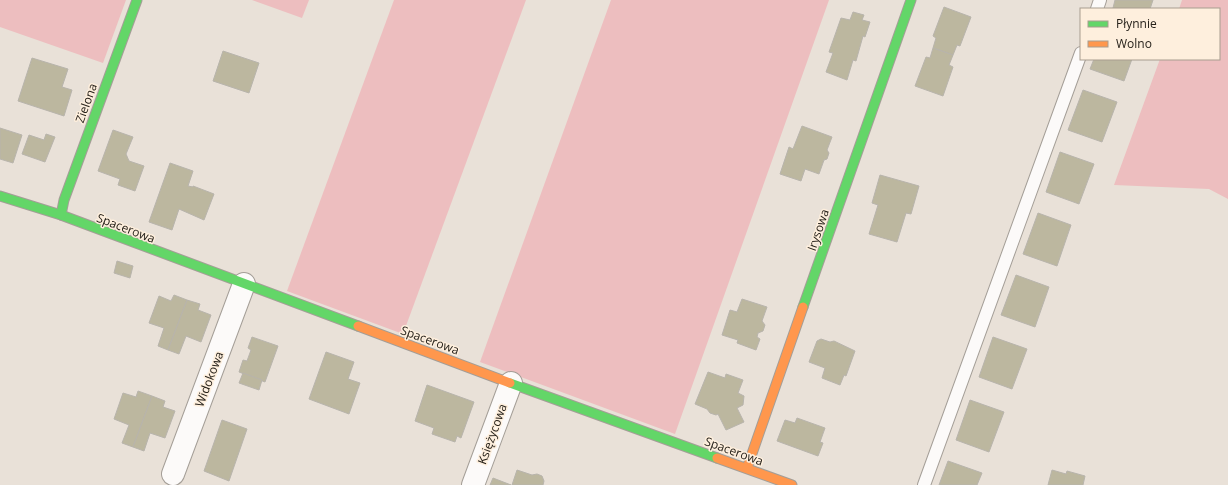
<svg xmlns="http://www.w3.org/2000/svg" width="1228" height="485" font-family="'Open Sans',sans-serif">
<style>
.green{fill:#edbebf}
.building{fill:#bcb79f;stroke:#b8b4ac}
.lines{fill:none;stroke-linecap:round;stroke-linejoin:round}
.lane-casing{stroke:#a49e97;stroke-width:14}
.street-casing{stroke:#a49e97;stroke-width:24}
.fast-casing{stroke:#a49e97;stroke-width:11}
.slow-casing{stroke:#a49e97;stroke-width:11}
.lane{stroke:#fcfaf9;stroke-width:12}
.street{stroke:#fcfaf9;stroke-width:22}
.fast{stroke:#63d668;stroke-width:9}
.slow{stroke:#ff974d;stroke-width:9}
.labels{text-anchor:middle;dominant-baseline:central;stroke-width:3;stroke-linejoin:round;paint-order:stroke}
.street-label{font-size:12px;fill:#26211a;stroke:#feefdd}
</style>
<rect width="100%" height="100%" fill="#e9e1d8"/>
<g class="green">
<path d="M 0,0 L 126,0 L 103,63 L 0,27 Z"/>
<path d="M 252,0 L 309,0 L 302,18 Z"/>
<path d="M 394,0 L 526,0 L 403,334 L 287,291 Z"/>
<path d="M 611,0 L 829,0 L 675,434 L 480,362 Z"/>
<path d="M 1182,0 L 1228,0 L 1228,199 L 1209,189 L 1114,185 L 1160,59 L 1219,59 L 1219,9 L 1179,9 Z"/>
</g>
<g class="building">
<path d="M 1115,0 L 1153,0 L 1150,9 L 1117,9 L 1113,8 Z"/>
<path d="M 944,7 L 971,17 L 960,46 L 957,45 L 953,55 L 933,48 L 936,38 L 933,36 Z"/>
<path d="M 853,12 L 864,15 L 862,20 L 870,22 L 865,37 L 863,36 L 856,61 L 853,60 L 847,80 L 826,72 L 833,53 L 829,52 L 841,18 L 850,20 Z"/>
<path d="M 933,48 L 953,55 L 949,65 L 953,67 L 943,96 L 915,86 L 926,57 L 930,58 Z"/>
<path d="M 223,51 L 259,63 L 249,93 L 213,81 Z"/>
<path d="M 32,58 L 68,69 L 62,87 L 72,90 L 64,116 L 18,101 Z"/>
<path d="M 1094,59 L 1132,59 L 1124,81 L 1090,69 Z"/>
<path d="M 1083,90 L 1117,102 L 1102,142 L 1068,130 Z"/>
<path d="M 802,126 L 832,137 L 827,150 L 829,153 L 827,159 L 824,160 L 819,174 L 805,169 L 801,181 L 780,174 L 789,147 L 793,149 Z"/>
<path d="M 0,128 L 22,135 L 13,163 L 0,159 Z"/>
<path d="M 113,130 L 133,137 L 126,154 L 129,161 L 144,166 L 135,191 L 118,185 L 120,179 L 98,171 Z"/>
<path d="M 46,134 L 55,137 L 45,162 L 22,154 L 29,135 L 44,140 Z"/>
<path d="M 1060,152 L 1094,164 L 1079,204 L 1046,192 Z"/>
<path d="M 170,163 L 193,171 L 188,186 L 193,187 L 193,186 L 214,194 L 204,220 L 179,209 L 172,230 L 149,222 Z"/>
<path d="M 880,175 L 919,186 L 911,214 L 906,213 L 897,242 L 869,234 L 878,205 L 872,203 Z"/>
<path d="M 1038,213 L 1071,225 L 1057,266 L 1023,254 Z"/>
<path d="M 117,261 L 133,266 L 130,278 L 114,273 Z"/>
<path d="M 1016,275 L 1049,287 L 1035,327 L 1001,315 Z"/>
<path d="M 174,295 L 187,300 L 168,350 L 158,346 L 164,328 L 149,323 L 159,296 L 171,301 Z"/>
<path d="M 742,299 L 767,307 L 762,321 L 765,325 L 763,331 L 758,333 L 757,337 L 760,339 L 756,350 L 737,343 L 738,340 L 722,335 L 730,310 L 737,312 Z"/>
<path d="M 187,300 L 200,304 L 198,310 L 211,315 L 201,342 L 186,336 L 179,354 L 168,350 Z"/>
<path d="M 252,337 L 278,346 L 265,382 L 239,372 L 243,360 L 247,361 L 251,350 L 248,348 Z"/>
<path d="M 993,337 L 1027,349 L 1012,389 L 979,377 Z"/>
<path d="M 821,339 L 830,342 L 834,341 L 855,351 L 846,376 L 844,375 L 840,385 L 822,378 L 825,368 L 809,362 L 817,341 Z"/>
<path d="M 326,352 L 354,362 L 348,379 L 360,383 L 349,414 L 309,399 Z"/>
<path d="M 708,372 L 725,378 L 726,374 L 743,380 L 738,393 L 744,396 L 743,405 L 737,408 L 744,422 L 726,430 L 718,414 L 716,415 L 710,413 L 707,409 L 695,404 Z"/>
<path d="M 243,373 L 262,380 L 259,390 L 239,383 Z"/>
<path d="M 427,385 L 474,402 L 461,438 L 457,436 L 455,442 L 432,434 L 434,428 L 415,421 Z"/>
<path d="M 138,391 L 152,396 L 133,447 L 122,443 L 129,425 L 114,419 L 123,393 L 136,397 Z"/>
<path d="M 152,396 L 165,401 L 163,407 L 175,411 L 165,438 L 150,433 L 144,451 L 133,447 Z"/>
<path d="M 970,400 L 1004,412 L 989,452 L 956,440 Z"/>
<path d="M 797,418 L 825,428 L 820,442 L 823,443 L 818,456 L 777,441 L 785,420 L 795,423 Z"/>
<path d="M 222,420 L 247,429 L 229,481 L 204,471 Z"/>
<path d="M 948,461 L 982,473 L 977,485 L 939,485 Z"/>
<path d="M 517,470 L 532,475 L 537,474 L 542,476 L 544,481 L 543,485 L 512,485 Z"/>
<path d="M 1052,470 L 1066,474 L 1067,471 L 1085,476 L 1083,485 L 1048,485 Z"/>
<path d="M 493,478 L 511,485 L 490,485 Z"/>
</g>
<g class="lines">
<defs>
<g id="lane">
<path d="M 1097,9 L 1100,0"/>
<path d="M 924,485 L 1081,53"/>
</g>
<g id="street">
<path d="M 173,474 L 244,284"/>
<path d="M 473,485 L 511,383"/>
</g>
<g id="fast">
<path d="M 0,196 L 61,215 L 358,326"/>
<path d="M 61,215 L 64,200 L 137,0"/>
<path d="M 803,307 L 911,0"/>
<path d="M 510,383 L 717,458"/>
</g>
<g id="slow">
<path d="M 358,326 L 510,383"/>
<path d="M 717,458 L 792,485"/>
<path d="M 747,468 L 803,307"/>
</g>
</defs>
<use href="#lane" class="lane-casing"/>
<use href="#street" class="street-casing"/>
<use href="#fast" class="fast-casing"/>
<use href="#slow" class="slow-casing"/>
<use href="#lane" class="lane"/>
<use href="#street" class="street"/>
<use href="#fast" class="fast"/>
<use href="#slow" class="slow"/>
</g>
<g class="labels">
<g class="street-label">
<text transform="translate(86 103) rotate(-70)">Zielona</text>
<text transform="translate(126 228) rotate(21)">Spacerowa</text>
<text transform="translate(818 230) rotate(-71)">Irysowa</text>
<text transform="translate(430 340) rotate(20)">Spacerowa</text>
<text transform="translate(209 379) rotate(-69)">Widokowa</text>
<text transform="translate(492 434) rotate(-70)">Księżycowa</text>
<text transform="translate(734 451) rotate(20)">Spacerowa</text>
</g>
</g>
<rect x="1080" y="8" width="140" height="52" fill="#feefdd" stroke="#a89d8f"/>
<rect x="1088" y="21" width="20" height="6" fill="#63d668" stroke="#a89d8f"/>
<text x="1116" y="28" font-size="12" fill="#26211a">Płynnie</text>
<rect x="1088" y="41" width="20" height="6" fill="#ff974d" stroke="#a89d8f"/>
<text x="1116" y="48" font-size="12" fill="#26211a">Wolno</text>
</svg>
